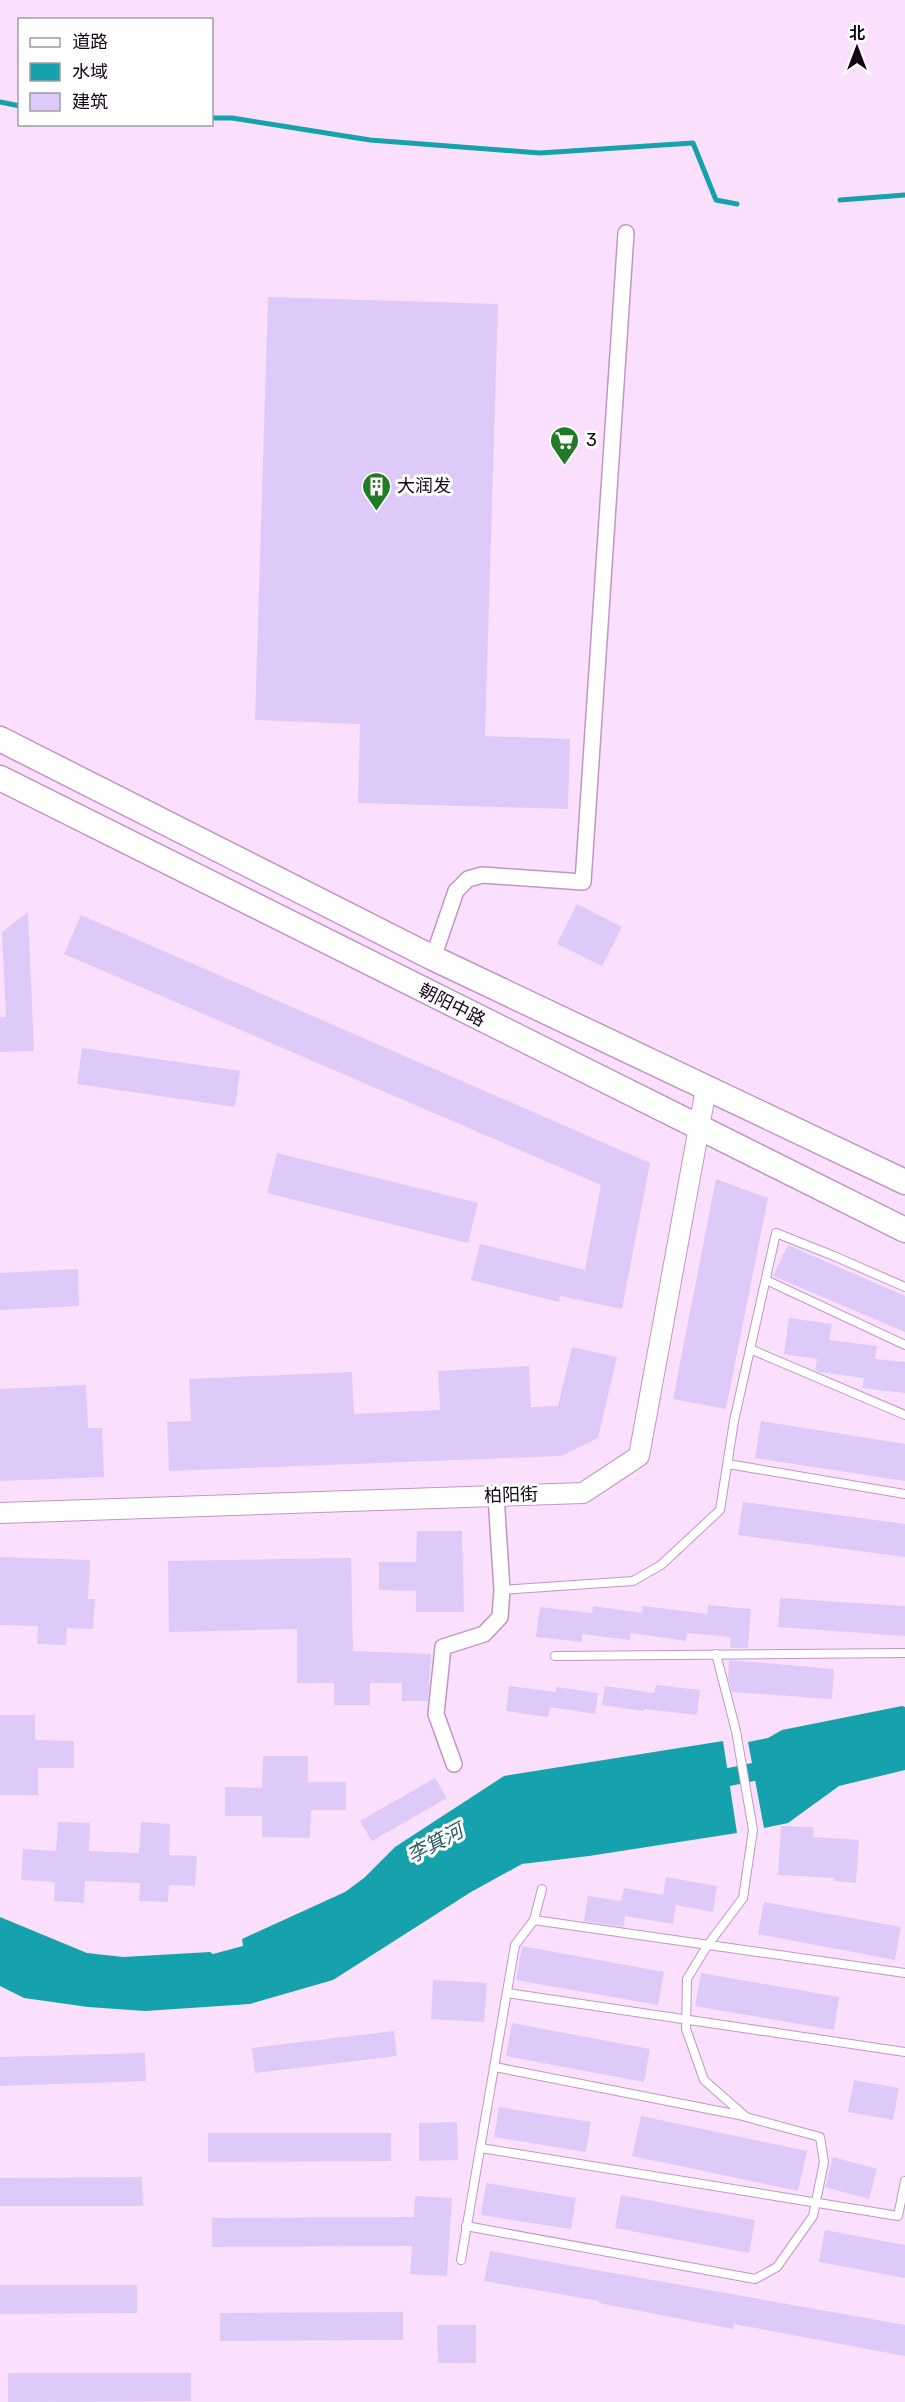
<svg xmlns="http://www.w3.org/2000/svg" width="905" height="2402" font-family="Rubik,'Noto Sans SC',sans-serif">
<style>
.water{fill:#15a2ad}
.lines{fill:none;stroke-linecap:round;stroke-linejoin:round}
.stream{stroke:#15a2ad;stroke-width:5}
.canal{stroke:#15a2ad;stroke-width:18}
.building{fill:#ddcaf8}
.service-casing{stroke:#c196c5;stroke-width:10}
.minor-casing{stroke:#c196c5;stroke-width:18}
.tertiary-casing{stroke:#c196c5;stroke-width:22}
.primary-casing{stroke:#c196c5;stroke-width:27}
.service{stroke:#fff;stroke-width:8}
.minor{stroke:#fff;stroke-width:15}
.tertiary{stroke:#fff;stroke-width:20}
.primary{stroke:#fff;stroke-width:24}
.labels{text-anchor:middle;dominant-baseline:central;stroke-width:6;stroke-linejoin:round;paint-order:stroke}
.poi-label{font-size:18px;fill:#140616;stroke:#fff;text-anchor:start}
.street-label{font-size:18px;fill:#140616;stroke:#fff}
.water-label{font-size:20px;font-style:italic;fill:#2b5e63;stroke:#fff}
</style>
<rect width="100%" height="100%" fill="#fbe0fd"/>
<g class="water">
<path d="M 902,1706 L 905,1707 L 905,1770 L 839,1786 L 788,1823 L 764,1828 L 748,1742 L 768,1738 L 782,1730 Z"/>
<path d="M 723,1741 L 737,1833 L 589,1856 L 522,1864 L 471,1892 L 333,1980 L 250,2004 L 145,2011 L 88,2007 L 24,1998 L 0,1986 L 0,1917 L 87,1953 L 123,1957 L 210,1952 L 213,1954 L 243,1946 L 242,1939 L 345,1892 L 364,1878 L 395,1847 L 504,1776 Z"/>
</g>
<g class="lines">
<g class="stream">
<path d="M 0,102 L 20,106"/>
<path d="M 212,118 L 232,118 L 370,140 L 540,153 L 693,143 L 716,200 L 737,204"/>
<path d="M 840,200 L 905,195"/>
</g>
<path class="canal" d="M 705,1782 L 777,1767"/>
</g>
<g class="building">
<path d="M 268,297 L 498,304 L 485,736 L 570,739 L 568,809 L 358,803 L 360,724 L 255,720 Z"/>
<path d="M 577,904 L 622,927 L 602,966 L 557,944 Z"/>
<path d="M 28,912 L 34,1051 L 0,1052 L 0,1017 L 6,1017 L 2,932 Z"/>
<path d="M 81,915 L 650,1163 L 622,1309 L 560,1296 L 559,1302 L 471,1280 L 480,1244 L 585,1270 L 601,1185 L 64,954 Z"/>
<path d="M 82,1048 L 240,1071 L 235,1107 L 77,1084 Z"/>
<path d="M 277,1153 L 478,1203 L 468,1243 L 267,1193 Z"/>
<path d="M 716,1179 L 768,1198 L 726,1409 L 673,1399 Z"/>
<path d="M 788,1245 L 905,1296 L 905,1332 L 773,1276 Z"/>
<path d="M 78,1269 L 79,1306 L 0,1310 L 0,1273 Z"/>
<path d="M 789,1318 L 832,1324 L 829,1340 L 877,1346 L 875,1359 L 905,1362 L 905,1393 L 862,1388 L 864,1378 L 819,1372 L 815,1370 L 817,1359 L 784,1354 Z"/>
<path d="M 572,1347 L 617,1357 L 598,1438 L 561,1456 L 169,1471 L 167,1422 L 191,1421 L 189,1379 L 352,1372 L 354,1414 L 440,1410 L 438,1371 L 529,1366 L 531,1407 L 558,1406 Z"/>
<path d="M 86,1385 L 88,1428 L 102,1428 L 104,1477 L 0,1481 L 0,1389 Z"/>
<path d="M 761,1421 L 905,1444 L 905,1481 L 755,1458 Z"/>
<path d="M 743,1502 L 905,1524 L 905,1557 L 738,1535 Z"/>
<path d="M 417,1531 L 462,1531 L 464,1612 L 416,1612 L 416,1591 L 379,1590 L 379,1562 L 416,1562 Z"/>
<path d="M 0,1557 L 90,1560 L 88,1599 L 95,1599 L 93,1629 L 67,1628 L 66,1645 L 37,1644 L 38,1626 L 0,1625 Z"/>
<path d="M 351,1558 L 353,1651 L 431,1654 L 428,1701 L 402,1701 L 402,1683 L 370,1683 L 370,1705 L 334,1705 L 334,1683 L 297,1683 L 297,1629 L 169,1632 L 168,1561 Z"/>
<path d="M 780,1598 L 905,1606 L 905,1636 L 778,1627 Z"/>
<path d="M 708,1605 L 751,1609 L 748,1648 L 730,1648 L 731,1637 L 687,1633 L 686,1641 L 631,1633 L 630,1640 L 582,1634 L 582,1642 L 536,1637 L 540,1607 L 592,1613 L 593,1606 L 642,1613 L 643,1606 L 707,1614 Z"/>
<path d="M 729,1660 L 834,1669 L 832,1699 L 732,1692 L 728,1677 Z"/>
<path d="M 656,1685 L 700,1690 L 697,1715 L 644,1709 L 644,1711 L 602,1705 L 605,1686 L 654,1693 Z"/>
<path d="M 509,1686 L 556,1692 L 556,1687 L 598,1693 L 595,1714 L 550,1707 L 548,1717 L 506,1711 Z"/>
<path d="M 0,1715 L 35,1715 L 35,1740 L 74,1741 L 74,1768 L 38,1768 L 38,1795 L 0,1795 Z"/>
<path d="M 263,1756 L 308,1756 L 308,1782 L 346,1782 L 346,1810 L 311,1810 L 310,1838 L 262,1837 L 262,1816 L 225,1816 L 225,1787 L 262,1788 Z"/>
<path d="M 435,1778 L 447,1798 L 372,1841 L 360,1821 Z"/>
<path d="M 58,1822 L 90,1823 L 89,1851 L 139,1853 L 141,1822 L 170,1824 L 169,1855 L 197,1856 L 195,1886 L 169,1885 L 168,1902 L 139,1901 L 140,1883 L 85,1881 L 84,1903 L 54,1901 L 55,1882 L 21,1880 L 23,1849 L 56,1851 Z"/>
<path d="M 781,1826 L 813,1827 L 813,1837 L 859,1840 L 856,1883 L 834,1881 L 835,1878 L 778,1875 Z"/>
<path d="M 666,1877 L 717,1886 L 713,1912 L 676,1905 L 673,1924 L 625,1916 L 624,1927 L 584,1921 L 588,1896 L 621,1901 L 624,1888 L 663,1895 Z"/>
<path d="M 764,1902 L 901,1927 L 895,1960 L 758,1934 Z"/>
<path d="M 522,1946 L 664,1972 L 658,2005 L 516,1980 Z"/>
<path d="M 701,1973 L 839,1997 L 834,2030 L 695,2006 Z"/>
<path d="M 433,1980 L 487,1983 L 484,2022 L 431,2019 Z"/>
<path d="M 512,2023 L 650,2049 L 644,2082 L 506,2056 Z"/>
<path d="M 394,2031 L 397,2056 L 255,2073 L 252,2048 Z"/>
<path d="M 145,2053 L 146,2081 L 0,2086 L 0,2057 Z"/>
<path d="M 854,2080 L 899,2088 L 893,2120 L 848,2112 Z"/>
<path d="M 499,2107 L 591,2122 L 586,2152 L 494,2137 Z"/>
<path d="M 641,2116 L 807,2151 L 798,2191 L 632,2156 Z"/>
<path d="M 457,2122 L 458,2160 L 419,2161 L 419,2123 Z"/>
<path d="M 208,2133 L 391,2133 L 391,2161 L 208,2162 Z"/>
<path d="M 833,2157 L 877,2169 L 869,2199 L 825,2187 Z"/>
<path d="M 142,2177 L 143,2206 L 0,2206 L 0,2178 Z"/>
<path d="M 486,2183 L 576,2198 L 571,2229 L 481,2215 Z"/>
<path d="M 621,2195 L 755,2220 L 749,2253 L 615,2228 Z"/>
<path d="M 415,2196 L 452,2198 L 447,2276 L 410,2274 L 412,2246 L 212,2247 L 212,2218 L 414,2217 Z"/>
<path d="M 825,2230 L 905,2245 L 905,2278 L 819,2262 Z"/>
<path d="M 490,2251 L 905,2325 L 905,2356 L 734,2324 L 733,2329 L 599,2303 L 599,2301 L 484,2281 Z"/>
<path d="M 0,2285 L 137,2285 L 137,2313 L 0,2314 Z"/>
<path d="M 403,2312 L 403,2340 L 220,2341 L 220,2313 Z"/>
<path d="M 437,2325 L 476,2325 L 476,2363 L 438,2363 Z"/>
<path d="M 8,2373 L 191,2373 L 191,2401 L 8,2402 Z"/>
</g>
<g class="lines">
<defs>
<g id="service">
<path d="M 766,1280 L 905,1345"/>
<path d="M 750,1349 L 905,1415"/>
<path d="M 728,1464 L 905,1494"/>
<path d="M 502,1590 L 633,1581 L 661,1565 L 720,1510 L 734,1421 L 776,1233 L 834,1256 L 905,1287"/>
<path d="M 555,1656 L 905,1653"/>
<path d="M 542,1889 L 534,1920 L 905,1973"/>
<path d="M 507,1993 L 905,2052"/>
<path d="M 495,2067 L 744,2116"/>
<path d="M 481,2148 L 898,2216 L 905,2181"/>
<path d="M 466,2226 L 755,2279 L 777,2267 L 813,2216 L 824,2162 L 820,2137 L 746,2117 L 704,2080 L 686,2029 L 687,1979 L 707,1946 L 743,1898 L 753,1830 L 736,1731 L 716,1654"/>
<path d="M 461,2260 L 515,1945 L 534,1920"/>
</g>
<g id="minor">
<path d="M 433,958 L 456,891 L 468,879 L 482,875 L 583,882 L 626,233"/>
<path d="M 454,1764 L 436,1714 L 443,1647 L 484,1634 L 500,1617 L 502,1590 L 496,1496"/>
</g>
<path id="tertiary" d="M 0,1513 L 583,1493 L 639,1456 L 706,1089"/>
<g id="primary">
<path d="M 0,739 L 433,958 L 905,1182"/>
<path d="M 0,778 L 905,1230"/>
</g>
</defs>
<use href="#service" class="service-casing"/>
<use href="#minor" class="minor-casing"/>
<use href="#tertiary" class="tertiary-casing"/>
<use href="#primary" class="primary-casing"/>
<use href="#service" class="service"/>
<use href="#minor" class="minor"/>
<use href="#tertiary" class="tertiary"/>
<use href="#primary" class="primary"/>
</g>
<defs>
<symbol id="supermarket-pin" viewBox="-11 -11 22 30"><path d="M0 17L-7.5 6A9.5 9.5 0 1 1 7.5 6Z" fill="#227926" stroke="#fff"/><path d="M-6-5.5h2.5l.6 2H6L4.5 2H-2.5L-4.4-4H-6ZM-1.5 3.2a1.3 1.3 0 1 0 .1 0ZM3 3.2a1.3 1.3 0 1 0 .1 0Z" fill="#fff"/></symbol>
<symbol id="building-pin" viewBox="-11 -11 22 30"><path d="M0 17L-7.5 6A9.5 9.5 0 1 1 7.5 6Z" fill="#227926" stroke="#fff"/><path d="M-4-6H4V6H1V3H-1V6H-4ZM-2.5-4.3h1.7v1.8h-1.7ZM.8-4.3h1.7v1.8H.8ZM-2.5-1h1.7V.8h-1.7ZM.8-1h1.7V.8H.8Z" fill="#fff"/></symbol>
</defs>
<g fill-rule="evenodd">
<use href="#supermarket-pin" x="548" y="424" width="33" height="45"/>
<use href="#building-pin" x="360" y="470" width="33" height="45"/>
</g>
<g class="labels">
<g class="poi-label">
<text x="586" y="440">3</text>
<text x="397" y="486">大润发</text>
</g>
<g class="street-label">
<text transform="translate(452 1005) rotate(27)">朝阳中路</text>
<text transform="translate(511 1495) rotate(-2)">柏阳街</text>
</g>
<g class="water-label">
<text transform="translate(435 1843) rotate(-28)">李箕河</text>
</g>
</g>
<rect x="18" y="18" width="195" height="108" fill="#ffffff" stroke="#a19ba2" stroke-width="1.5"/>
<rect x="30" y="38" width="30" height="9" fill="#ffffff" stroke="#a19ba2" stroke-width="1.5"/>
<text x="72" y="48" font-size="18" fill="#140616">道路</text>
<rect x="30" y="63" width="30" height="18" fill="#15a2ad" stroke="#a19ba2" stroke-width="1.5"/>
<text x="72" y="78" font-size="18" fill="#140616">水域</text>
<rect x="30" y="93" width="30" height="18" fill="#ddcaf8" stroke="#a19ba2" stroke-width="1.5"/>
<text x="72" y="108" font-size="18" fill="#140616">建筑</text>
<g transform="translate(857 48)" stroke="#ffffff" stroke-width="4.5" paint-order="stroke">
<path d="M0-4.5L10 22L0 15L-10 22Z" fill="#140616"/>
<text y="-9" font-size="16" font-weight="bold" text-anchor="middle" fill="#140616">北</text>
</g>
</svg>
